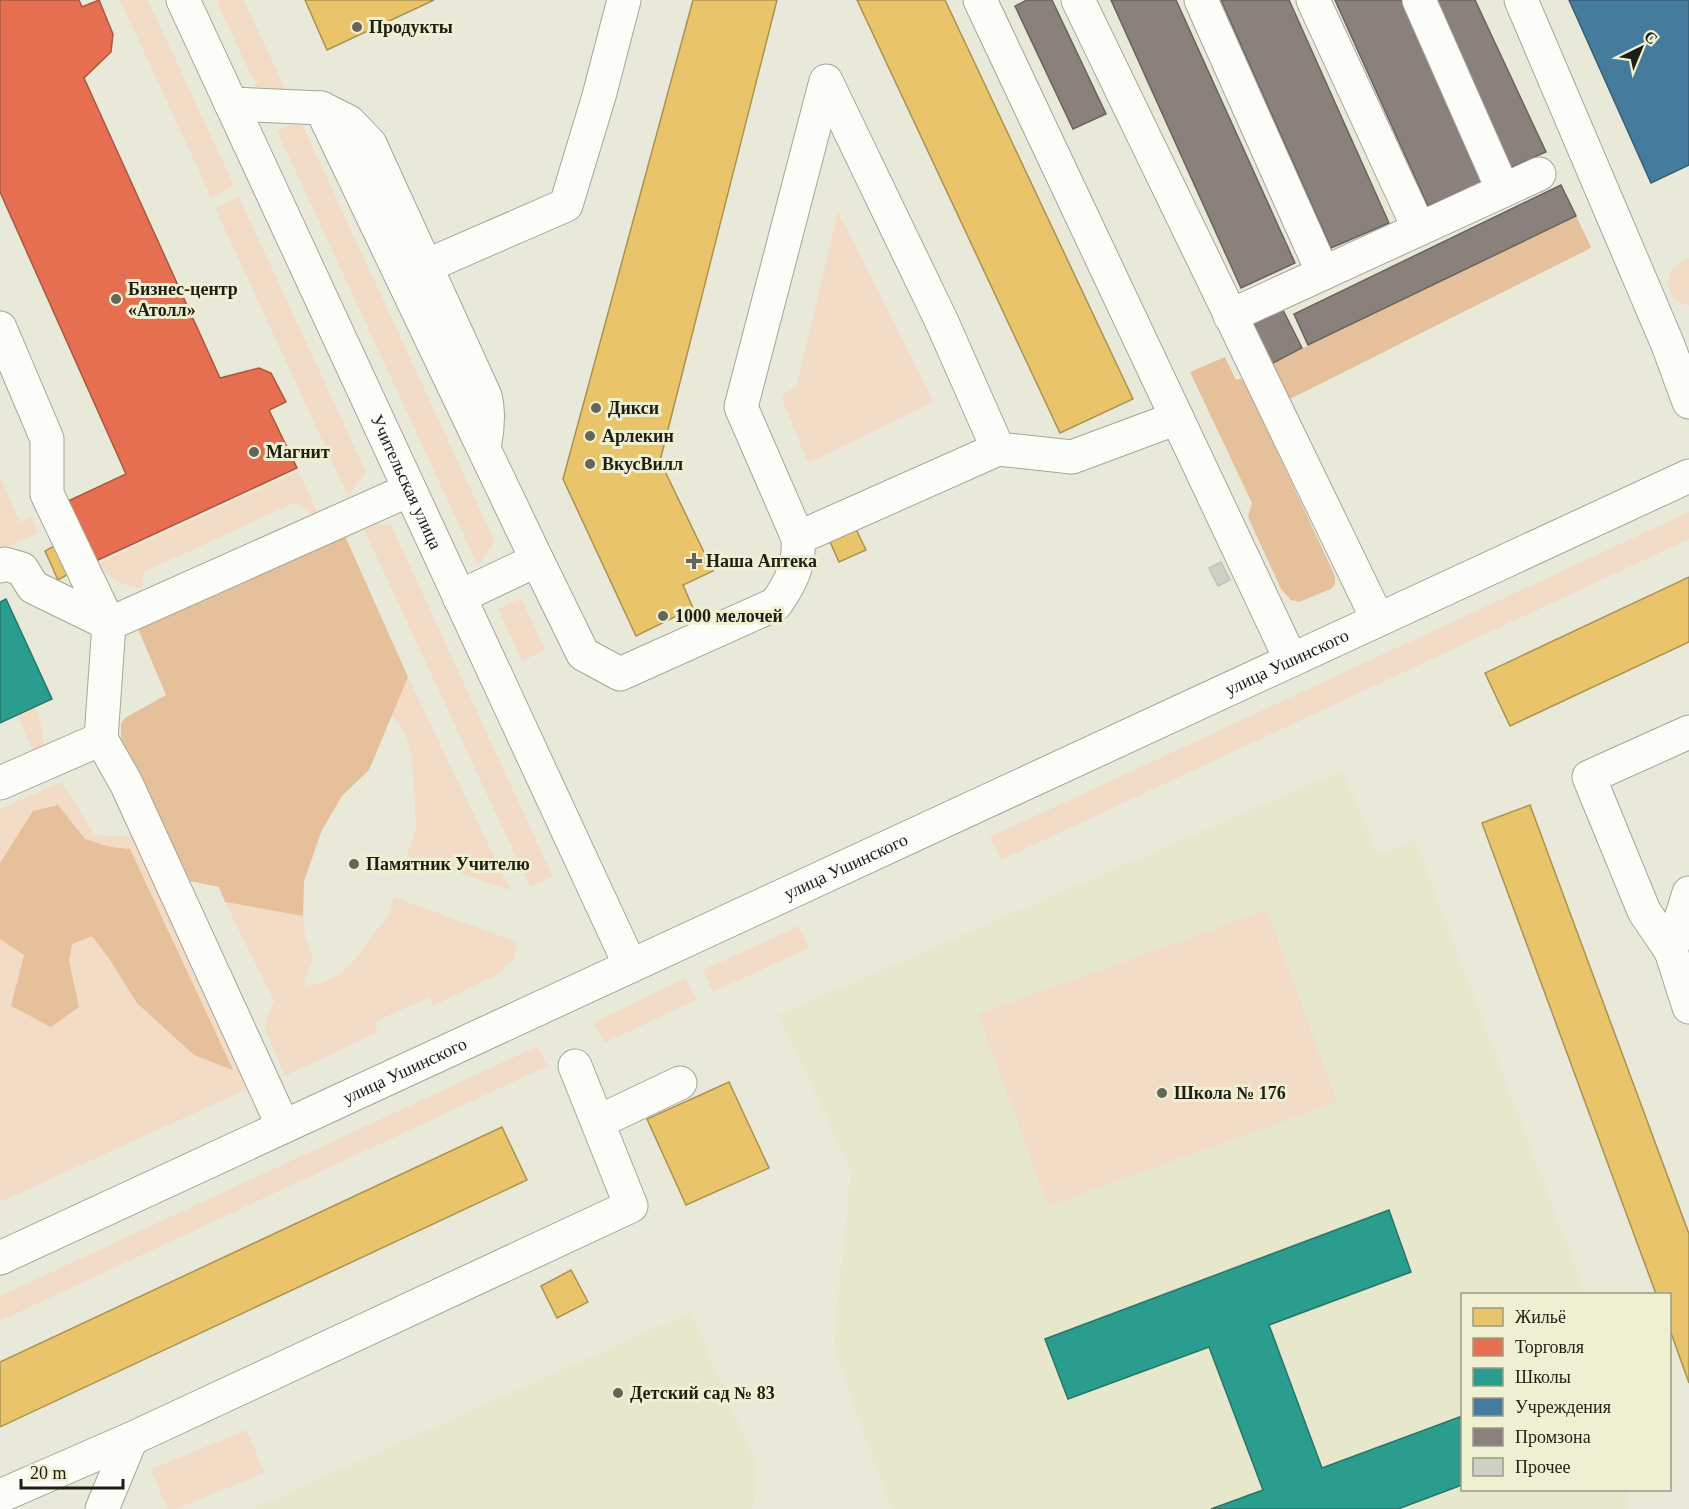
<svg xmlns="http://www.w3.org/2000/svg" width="1689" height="1509" font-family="'Times New Roman',serif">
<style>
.built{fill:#e6e7cb}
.green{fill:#f2dcc5}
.forest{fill:#e6bf9b}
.homes{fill:#e9c46a;stroke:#ac9250;stroke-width:1.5}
.shops{fill:#e76f51;stroke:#ab573f;stroke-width:1.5}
.schools{fill:#2a9d8f;stroke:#26776a;stroke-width:1.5}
.public{fill:#457b9d;stroke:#395f74;stroke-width:1.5}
.industry{fill:#8a817c;stroke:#6a635d;stroke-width:1.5}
.building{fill:#ced1c5;stroke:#bfc1b6;stroke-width:1.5}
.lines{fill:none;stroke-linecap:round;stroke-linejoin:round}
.minor-casing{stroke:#a6a699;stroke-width:35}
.minor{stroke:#fcfcf9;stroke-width:33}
.poi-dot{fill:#656559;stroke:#eff0d2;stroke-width:2}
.labels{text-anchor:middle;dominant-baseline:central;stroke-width:6;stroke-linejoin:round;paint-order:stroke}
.poi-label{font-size:18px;font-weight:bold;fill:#1e1e14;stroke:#eff0d2;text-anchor:start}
.street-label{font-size:18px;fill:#1e1e14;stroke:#eff0d2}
</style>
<rect width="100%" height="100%" fill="#e9e9d9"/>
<g class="built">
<path d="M 1343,770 L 1378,855 L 1415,840 L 1586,1294 L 1462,1294 L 1462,1490 L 1629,1490 L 1626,1509 L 891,1509 L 833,1347 L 851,1170 L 778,1015 Z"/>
<path d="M 691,1312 L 758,1468 L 753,1509 L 252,1509 Z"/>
</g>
<g class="green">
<path d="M 120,0 L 148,0 L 234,186 L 211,197 Z"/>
<path d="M 218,0 L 244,0 L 287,93 L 258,90 L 217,2 Z"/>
<path d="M 300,120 L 495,542 L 478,566 L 277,131 Z"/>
<path d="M 239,197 L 366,472 L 348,496 L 215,208 Z"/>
<path d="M 838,212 L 934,402 L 808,463 L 781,396 L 796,387 Z"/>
<path d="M 1689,258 L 1689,305 C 1674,304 1664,287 1670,273 C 1674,267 1683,261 1689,258 Z"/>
<path d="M 298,471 L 318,513 L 313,516 L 296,502 L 144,572 L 142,588 C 123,586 109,579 97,564 Z"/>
<path d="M 0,477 L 20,522 L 32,517 L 38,532 L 0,551 Z"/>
<path d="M 1689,512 L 1689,539 L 1001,860 L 990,837 Z"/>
<path d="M 361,523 L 391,525 L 553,877 L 530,887 Z"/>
<path d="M 521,598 L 545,650 L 522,661 L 498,609 Z"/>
<path d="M 408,677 L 510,890 L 407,856 L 416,828 L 412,756 L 404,730 L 392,715 Z"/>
<path d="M 35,707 L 41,724 L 44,745 L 35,754 L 17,715 Z"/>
<path d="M 61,782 L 95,835 L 136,837 L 256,1085 L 0,1202 L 0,809 Z"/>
<path d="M 394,897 L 517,942 L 513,960 L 498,974 L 433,1006 L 430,997 L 374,1022 L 378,1032 L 285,1076 L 264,1027 L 274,1001 L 225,902 L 303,916 L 305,936 L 313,958 L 304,985 L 319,984 L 338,975 L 352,963 L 388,915 Z"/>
<path d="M 1267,910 L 1337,1102 L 1048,1206 L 978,1014 Z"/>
<path d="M 799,926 L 809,948 L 713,992 L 703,970 Z"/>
<path d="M 686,978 L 696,1000 L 604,1043 L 594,1022 Z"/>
<path d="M 538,1046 L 547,1066 L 0,1321 L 0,1296 Z"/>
<path d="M 247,1430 L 264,1473 L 176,1509 L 167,1509 L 151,1469 Z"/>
</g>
<g class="forest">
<path d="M 1576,216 L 1591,247 L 1587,250 L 1290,399 L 1271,364 Z"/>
<path d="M 1225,357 L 1236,380 L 1243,378 L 1335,576 L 1335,584 L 1331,589 L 1299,602 L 1291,600 L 1281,589 L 1248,517 L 1252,503 L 1190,372 Z"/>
<path d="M 341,527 L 408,677 L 369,770 L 342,796 L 322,830 L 304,881 L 303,916 L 225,902 L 219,887 L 190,881 L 121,739 L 121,724 L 125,718 L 166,695 L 136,624 Z"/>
<path d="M 58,805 L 85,839 L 110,847 L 130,849 L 233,1070 L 194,1055 L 137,1003 L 110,960 L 92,936 L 72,944 L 69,961 L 79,1007 L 51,1027 L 11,1006 L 24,955 L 0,939 L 0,863 L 33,811 Z"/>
</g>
<g class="homes">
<path d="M 305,0 L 434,0 L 327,50 Z"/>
<path d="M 693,0 L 777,0 L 660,461 L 713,571 L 683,585 L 693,608 L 636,636 L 563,479 Z"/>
<path d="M 857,0 L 945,0 L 1133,399 L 1060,433 Z"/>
<path d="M 853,523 L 866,550 L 839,562 L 827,535 Z"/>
<path d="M 54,546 L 67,575 L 58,580 L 45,551 Z"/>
<path d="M 1689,577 L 1689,642 L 1510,726 L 1485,673 Z"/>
<path d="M 1530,805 L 1689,1234 L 1689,1383 L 1670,1330 L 1670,1294 L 1656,1294 L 1482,823 Z"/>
<path d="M 729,1082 L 769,1168 L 686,1205 L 647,1119 Z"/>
<path d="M 502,1127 L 527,1180 L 0,1427 L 0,1362 Z"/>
<path d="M 571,1270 L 588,1302 L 557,1318 L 541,1286 Z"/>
</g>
<path class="shops" d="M 0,0 L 79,0 L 82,7 L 99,0 L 113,34 L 111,52 L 84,78 L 220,378 L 259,368 L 271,373 L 286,402 L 269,410 L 297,468 L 96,561 L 68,501 L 126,474 L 0,192 Z"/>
<g class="schools">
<path d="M 6,599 L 52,699 L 0,723 L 0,602 Z"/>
<path d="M 1389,1210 L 1411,1272 L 1269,1325 L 1322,1468 L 1462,1416 L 1462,1485 L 1398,1509 L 1211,1509 L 1263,1490 L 1209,1347 L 1068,1399 L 1045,1339 Z"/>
</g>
<path class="public" d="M 1569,0 L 1689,0 L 1689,165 L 1651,183 Z"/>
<g class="industry">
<path d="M 1027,0 L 1052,0 L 1106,114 L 1073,129 L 1015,6 Z"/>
<path d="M 1111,0 L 1176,0 L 1295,263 L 1241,288 Z"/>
<path d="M 1221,0 L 1289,0 L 1389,223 L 1331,248 Z"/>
<path d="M 1335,0 L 1401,0 L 1483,182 L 1428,206 Z"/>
<path d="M 1434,0 L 1475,0 L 1546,152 L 1510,168 Z"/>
<path d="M 1561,185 L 1576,216 L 1308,345 L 1294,314 Z"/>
<path d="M 1283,310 L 1302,348 L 1271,364 L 1253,324 Z"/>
</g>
<path class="building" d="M 1221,562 L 1230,580 L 1218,586 L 1209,568 Z"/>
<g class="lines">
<defs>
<g id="minor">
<path id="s1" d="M 183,0 L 630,965"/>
<path d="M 980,0 L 1291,660"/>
<path d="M 1078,0 L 1378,620"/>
<path d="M 1201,0 L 1323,273"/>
<path d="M 1313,0 L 1419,229"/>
<path d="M 1419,0 L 1503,190"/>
<path d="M 1521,0 L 1668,345 L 1689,402"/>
<path d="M 231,104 L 321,108 L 537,560"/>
<path d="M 321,108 L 349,122 L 370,144 L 485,396 C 489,412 488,426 485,442"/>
<path d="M 426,266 L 566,205 L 599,96 L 624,0"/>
<path d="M 1230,316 L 1539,174"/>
<path d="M 0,328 L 47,439 L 47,494 L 109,624"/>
<path d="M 798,538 L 741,407 L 826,81 L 941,320 L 998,449 L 1072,457 L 1177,418"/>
<path d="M 0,566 L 5,564 L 22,569 L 33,587 L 109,624"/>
<path d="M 459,597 L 537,560 L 583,654 L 620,674 L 776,604 C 791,582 800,565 798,538 L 998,449"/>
<path d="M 0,783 L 101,739"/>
<path d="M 1689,893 L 1671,951 L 1689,1007"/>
<path d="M 1671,951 L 1644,911 L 1589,777 L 1689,732"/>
<path d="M 598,1122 L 680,1083"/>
<path d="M 283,1126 L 126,783 L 101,739 L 109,624 L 409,490"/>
<path id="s2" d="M 0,1258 L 1689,476"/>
<path d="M 0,1496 L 131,1439 L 631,1206 L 575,1066"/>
<path d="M 102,1509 L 131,1439"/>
</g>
</defs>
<use href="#minor" class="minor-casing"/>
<use href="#minor" class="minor"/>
</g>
<g class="poi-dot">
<circle cx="357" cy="27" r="6"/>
<circle cx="116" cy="299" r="6"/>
<circle cx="596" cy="408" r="6"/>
<circle cx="590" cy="436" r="6"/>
<circle cx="254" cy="452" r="6"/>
<circle cx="590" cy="464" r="6"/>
<path d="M691 552h6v6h6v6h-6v6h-6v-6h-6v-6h6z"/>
<circle cx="663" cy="616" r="6"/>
<circle cx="354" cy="864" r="6"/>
<circle cx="1162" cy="1093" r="6"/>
<circle cx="618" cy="1393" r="6"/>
</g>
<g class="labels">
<g class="poi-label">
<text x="369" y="27">Продукты</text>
<text x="128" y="289">Бизнес-центр<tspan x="128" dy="21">«Атолл»</tspan></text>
<text x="608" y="408">Дикси</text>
<text x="602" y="436">Арлекин</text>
<text x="266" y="452">Магнит</text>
<text x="602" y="464">ВкусВилл</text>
<text x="706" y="561">Наша Аптека</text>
<text x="675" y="616">1000 мелочей</text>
<text x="366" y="864">Памятник Учителю</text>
<text x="1174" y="1093">Школа № 176</text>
<text x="630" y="1393">Детский сад № 83</text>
</g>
<g class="street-label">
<text stroke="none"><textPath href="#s1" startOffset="531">Учительская улица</textPath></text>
<text stroke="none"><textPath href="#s2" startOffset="1418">улица Ушинского</textPath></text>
<text stroke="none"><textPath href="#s2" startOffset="932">улица Ушинского</textPath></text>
<text stroke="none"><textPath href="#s2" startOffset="446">улица Ушинского</textPath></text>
</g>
</g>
<rect x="1461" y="1293" width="210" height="198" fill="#eff0d2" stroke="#9b9c86" stroke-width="1.5"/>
<rect x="1473" y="1308" width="30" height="18" fill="#e9c46a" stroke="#9b9c86" stroke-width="1.5"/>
<text x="1515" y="1323" font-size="18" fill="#1e1e14">Жильё</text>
<rect x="1473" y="1338" width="30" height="18" fill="#e76f51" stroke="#9b9c86" stroke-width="1.5"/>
<text x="1515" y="1353" font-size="18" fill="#1e1e14">Торговля</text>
<rect x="1473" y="1368" width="30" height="18" fill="#2a9d8f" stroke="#9b9c86" stroke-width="1.5"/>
<text x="1515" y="1383" font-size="18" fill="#1e1e14">Школы</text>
<rect x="1473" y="1398" width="30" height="18" fill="#457b9d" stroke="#9b9c86" stroke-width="1.5"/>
<text x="1515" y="1413" font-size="18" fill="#1e1e14">Учреждения</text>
<rect x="1473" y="1428" width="30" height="18" fill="#8a817c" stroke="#9b9c86" stroke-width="1.5"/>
<text x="1515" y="1443" font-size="18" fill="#1e1e14">Промзона</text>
<rect x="1473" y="1458" width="30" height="18" fill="#ced1c5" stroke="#9b9c86" stroke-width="1.5"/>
<text x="1515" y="1473" font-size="18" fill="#1e1e14">Прочее</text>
<g transform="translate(1641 48) rotate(43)" stroke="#eff0d2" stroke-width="4.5" paint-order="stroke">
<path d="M0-4.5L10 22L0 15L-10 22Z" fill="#1e1e14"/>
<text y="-9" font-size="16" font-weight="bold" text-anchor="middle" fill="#1e1e14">С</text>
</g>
<path d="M21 1479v9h102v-9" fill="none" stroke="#1e1e14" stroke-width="3"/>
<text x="30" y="1479" font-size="18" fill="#1e1e14" stroke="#eff0d2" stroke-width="4.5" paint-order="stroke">20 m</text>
</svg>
